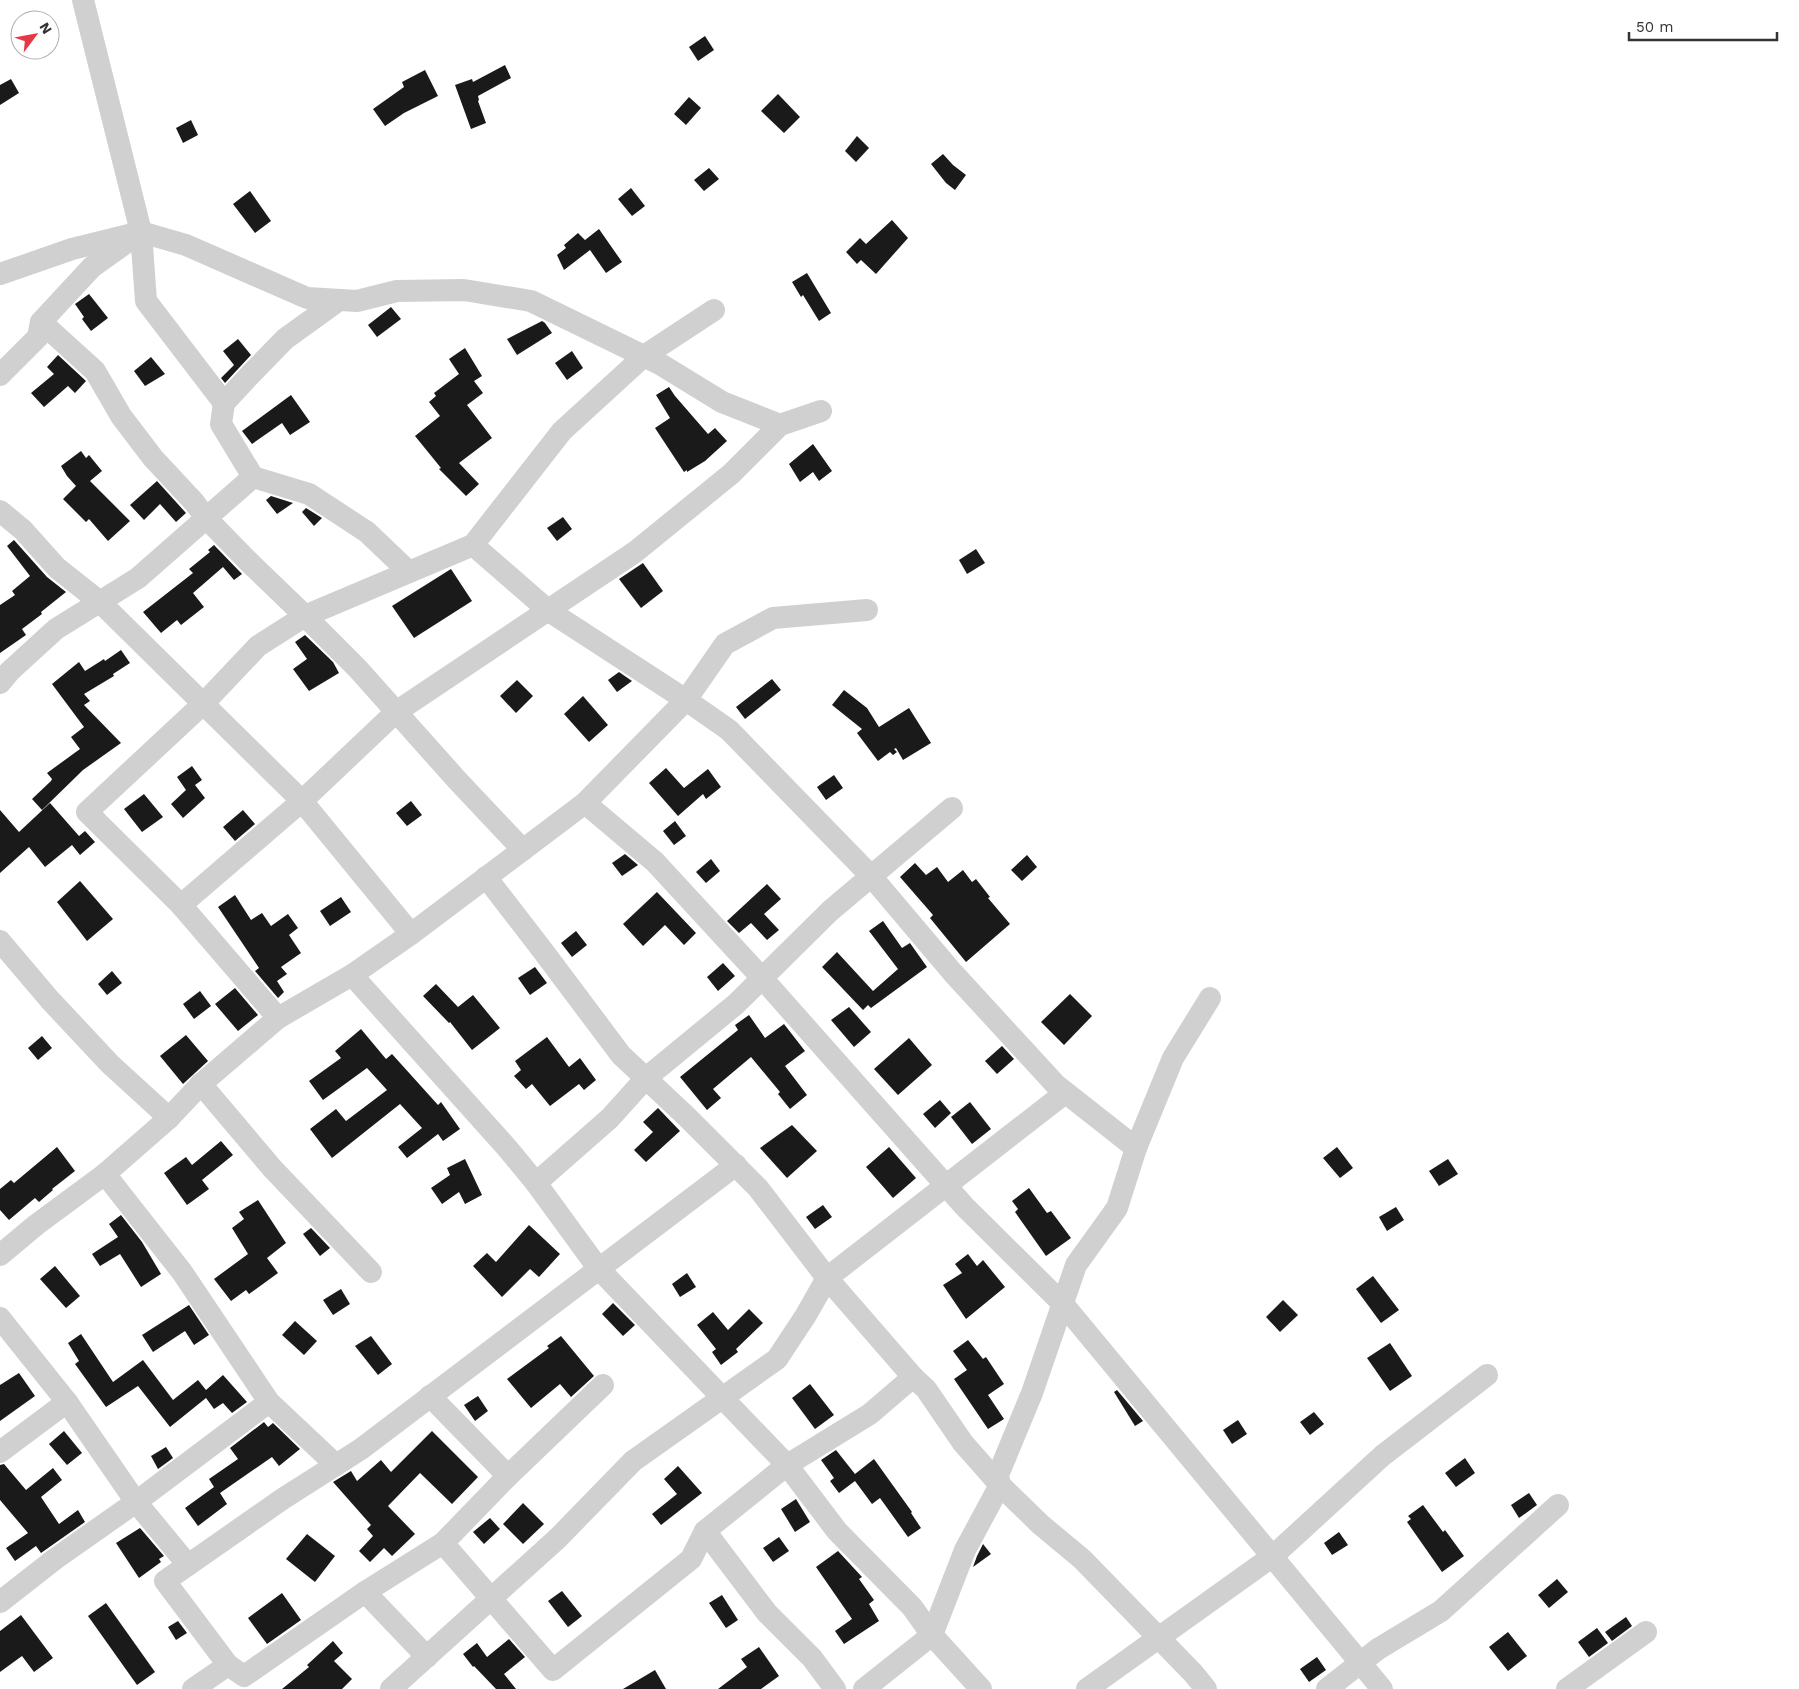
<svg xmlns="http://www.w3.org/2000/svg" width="1799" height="1689" font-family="'Work Sans',sans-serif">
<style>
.building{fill:#1a1a1a}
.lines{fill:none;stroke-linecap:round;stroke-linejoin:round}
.street{stroke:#d0d0d0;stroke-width:22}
</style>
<rect width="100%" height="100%" fill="#fff"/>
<g class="building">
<path d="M 705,36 L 714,50 L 698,61 L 689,47 Z"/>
<path d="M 505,65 L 511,78 L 478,96 L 479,100 L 478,101 L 486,123 L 471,129 L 455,85 L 472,79 L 473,82 Z"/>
<path d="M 425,70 L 438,96 L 404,113 L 385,126 L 373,109 L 404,87 L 402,82 Z"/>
<path d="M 11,79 L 19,93 L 0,105 L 0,85 Z"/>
<path d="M 778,94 L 800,117 L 784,133 L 761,111 Z"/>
<path d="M 689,97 L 701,108 L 686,125 L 674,114 Z"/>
<path d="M 191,120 L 198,135 L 183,143 L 176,128 Z"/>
<path d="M 857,136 L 869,148 L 856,162 L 845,151 Z"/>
<path d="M 943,154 L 953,165 L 966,175 L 955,190 L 946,183 L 931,164 Z"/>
<path d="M 709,168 L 719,179 L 704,191 L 694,180 Z"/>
<path d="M 631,188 L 645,206 L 632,216 L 618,199 Z"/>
<path d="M 250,191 L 271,221 L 255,233 L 233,204 Z"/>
<path d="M 892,220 L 908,238 L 876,274 L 861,260 L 857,264 L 846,252 L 860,238 L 866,244 Z"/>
<path d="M 599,229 L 622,262 L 606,273 L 590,250 L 564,270 L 557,255 L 566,248 L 564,245 L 578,233 L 585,240 Z"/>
<path d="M 807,273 L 831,313 L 819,321 L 803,295 L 801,297 L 792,282 Z"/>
<path d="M 89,294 L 108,318 L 91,331 L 82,319 L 84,317 L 75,304 Z"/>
<path d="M 391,307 L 401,319 L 377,337 L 368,325 Z"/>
<path d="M 542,321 L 545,323 L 552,333 L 517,355 L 507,339 Z"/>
<path d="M 238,339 L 251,355 L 225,383 L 221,378 L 234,365 L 223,351 Z"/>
<path d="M 465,348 L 482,376 L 474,381 L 483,393 L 467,405 L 492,438 L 459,463 L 479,484 L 466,496 L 439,469 L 441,468 L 415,436 L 440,416 L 429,402 L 436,396 L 434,393 L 459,374 L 449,359 Z"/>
<path d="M 572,351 L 583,368 L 567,380 L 555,363 Z"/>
<path d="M 58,355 L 86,381 L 75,393 L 68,386 L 44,407 L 31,393 L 54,374 L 47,367 Z"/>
<path d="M 151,357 L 165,374 L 145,386 L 134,371 Z"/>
<path d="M 669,387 L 675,396 L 708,434 L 715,428 L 727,441 L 705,461 L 687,472 L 687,470 L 684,472 L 655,428 L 670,418 L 656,395 Z"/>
<path d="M 291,395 L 310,422 L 290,435 L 282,423 L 252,444 L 242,431 Z"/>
<path d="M 813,444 L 832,471 L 819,481 L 813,472 L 800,482 L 789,464 Z"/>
<path d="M 81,451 L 86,458 L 89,455 L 102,471 L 90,481 L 130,521 L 108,541 L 89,519 L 86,522 L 63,499 L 76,486 L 67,476 L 61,466 Z"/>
<path d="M 157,481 L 186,513 L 176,522 L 160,504 L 144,520 L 130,505 Z"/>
<path d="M 271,496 L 293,503 L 277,514 L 266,500 Z"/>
<path d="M 306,508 L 322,518 L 314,526 L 302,512 Z"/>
<path d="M 563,517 L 572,529 L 557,541 L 547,528 Z"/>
<path d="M 14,540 L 47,577 L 66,592 L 41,612 L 42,614 L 22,629 L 26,635 L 0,653 L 0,605 L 15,595 L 12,591 L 30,576 L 7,546 Z"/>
<path d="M 214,545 L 242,574 L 234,580 L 223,567 L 193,593 L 204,607 L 181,625 L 177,620 L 161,633 L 143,612 L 193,573 L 189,569 L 210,552 L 208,550 Z"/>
<path d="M 976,549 L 985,563 L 967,574 L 959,560 Z"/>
<path d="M 643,563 L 663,591 L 641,608 L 619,579 Z"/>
<path d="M 451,569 L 472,601 L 414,638 L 392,606 Z"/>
<path d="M 305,635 L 333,662 L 339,673 L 309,691 L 293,669 L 307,659 L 295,642 Z"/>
<path d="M 121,650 L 130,663 L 113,674 L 114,676 L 84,694 L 90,701 L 84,705 L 121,743 L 83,770 L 42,810 L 32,799 L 51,781 L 52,779 L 47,773 L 80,749 L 71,737 L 84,727 L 52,684 L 79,662 L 85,671 L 104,659 L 105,661 Z"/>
<path d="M 619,672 L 632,681 L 617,692 L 608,680 Z"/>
<path d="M 772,679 L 781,690 L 745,719 L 736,707 Z"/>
<path d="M 517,680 L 533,696 L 516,713 L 500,696 Z"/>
<path d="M 844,690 L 867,708 L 879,727 L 909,708 L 931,743 L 903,760 L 896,748 L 894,749 L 897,752 L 893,755 L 890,752 L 878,761 L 857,733 L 862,729 L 832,705 Z"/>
<path d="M 583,696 L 608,725 L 589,742 L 564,714 Z"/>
<path d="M 192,766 L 202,780 L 195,785 L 205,798 L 183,818 L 171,804 L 186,790 L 177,777 Z"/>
<path d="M 666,768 L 684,788 L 708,769 L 721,787 L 706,799 L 703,794 L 678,816 L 649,783 Z"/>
<path d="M 834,775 L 843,788 L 826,800 L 817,787 Z"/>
<path d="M 144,794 L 163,817 L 142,832 L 124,809 Z"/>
<path d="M 411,801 L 422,815 L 407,826 L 396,813 Z"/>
<path d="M 50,803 L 79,836 L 85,831 L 95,842 L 80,855 L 72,845 L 45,867 L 29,847 L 0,873 L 0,810 L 19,832 Z"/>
<path d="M 243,810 L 255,824 L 235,841 L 223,827 Z"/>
<path d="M 675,821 L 686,836 L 674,845 L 663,831 Z"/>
<path d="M 625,854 L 638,865 L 622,876 L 612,863 Z"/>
<path d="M 1027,855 L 1037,867 L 1022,881 L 1011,870 Z"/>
<path d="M 711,859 L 720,871 L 706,883 L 696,872 Z"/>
<path d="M 915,863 L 926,875 L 937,867 L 948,882 L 963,870 L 972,882 L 976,879 L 990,897 L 988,898 L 1010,924 L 966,962 L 930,918 L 933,915 L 900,877 Z"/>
<path d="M 80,881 L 113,919 L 87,941 L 57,902 Z"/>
<path d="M 767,884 L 781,899 L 764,914 L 779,930 L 767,940 L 751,923 L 739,933 L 727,921 Z"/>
<path d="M 657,892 L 696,933 L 684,945 L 665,925 L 643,946 L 623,924 Z"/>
<path d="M 235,895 L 251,920 L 262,913 L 271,926 L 288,914 L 298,928 L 289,935 L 301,953 L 281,967 L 287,974 L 277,981 L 284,992 L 278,998 L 255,971 L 259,968 L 218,907 Z"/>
<path d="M 341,897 L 351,912 L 330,926 L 320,911 Z"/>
<path d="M 883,921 L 902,948 L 910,943 L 927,967 L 871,1008 L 868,1005 L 863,1010 L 822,967 L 837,952 L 873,991 L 898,969 L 869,931 Z"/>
<path d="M 576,931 L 587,945 L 572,957 L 561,943 Z"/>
<path d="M 723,963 L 735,976 L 718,991 L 707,977 Z"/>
<path d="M 535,967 L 547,983 L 530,995 L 518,978 Z"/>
<path d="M 112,971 L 122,983 L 107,995 L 98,984 Z"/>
<path d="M 436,984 L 458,1007 L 473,995 L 500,1028 L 472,1050 L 450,1022 L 449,1023 L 423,996 Z"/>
<path d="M 235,988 L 258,1015 L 238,1031 L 215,1004 Z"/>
<path d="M 200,991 L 211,1006 L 194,1019 L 183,1004 Z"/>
<path d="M 1070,994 L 1092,1016 L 1064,1045 L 1041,1022 Z"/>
<path d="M 849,1007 L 871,1032 L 854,1047 L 831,1020 Z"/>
<path d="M 749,1015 L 765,1038 L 784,1024 L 805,1051 L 785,1066 L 807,1095 L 790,1109 L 778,1094 L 780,1092 L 751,1057 L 713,1089 L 721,1098 L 707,1110 L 680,1077 L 738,1030 L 735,1025 Z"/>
<path d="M 361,1029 L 386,1059 L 392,1054 L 438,1105 L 441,1102 L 460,1129 L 443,1141 L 438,1134 L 407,1158 L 398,1147 L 422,1128 L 400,1104 L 332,1158 L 310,1129 L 336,1109 L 346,1121 L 387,1090 L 367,1068 L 323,1100 L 309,1081 L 341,1058 L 335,1051 Z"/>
<path d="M 186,1035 L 208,1061 L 183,1084 L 160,1056 Z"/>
<path d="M 42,1036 L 52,1048 L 38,1060 L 28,1048 Z"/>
<path d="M 547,1037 L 569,1067 L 580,1058 L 596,1080 L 584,1090 L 579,1084 L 550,1106 L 532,1084 L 526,1089 L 514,1076 L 521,1070 L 515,1061 Z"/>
<path d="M 909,1038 L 932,1065 L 898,1095 L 874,1069 Z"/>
<path d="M 1002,1046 L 1014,1059 L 997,1074 L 985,1061 Z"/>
<path d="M 940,1100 L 951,1113 L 935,1128 L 923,1114 Z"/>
<path d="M 970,1102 L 991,1129 L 972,1144 L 951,1117 Z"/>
<path d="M 658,1108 L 680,1131 L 646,1162 L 634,1150 L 653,1132 L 643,1122 Z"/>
<path d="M 792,1125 L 817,1151 L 787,1178 L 760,1148 Z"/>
<path d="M 221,1141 L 233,1155 L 202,1180 L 209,1189 L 187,1205 L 164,1173 L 186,1157 L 192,1165 Z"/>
<path d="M 57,1147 L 75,1171 L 52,1189 L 53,1190 L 39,1202 L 35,1198 L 9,1220 L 0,1210 L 0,1189 L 11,1180 L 14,1183 Z"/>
<path d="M 889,1147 L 916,1178 L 893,1198 L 866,1167 Z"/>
<path d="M 1337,1147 L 1353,1168 L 1340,1178 L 1323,1158 Z"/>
<path d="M 465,1159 L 482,1195 L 465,1204 L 459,1192 L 442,1204 L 431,1188 L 450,1175 L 447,1168 Z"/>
<path d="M 1448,1159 L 1458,1174 L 1439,1186 L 1429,1171 Z"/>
<path d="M 1029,1188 L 1047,1213 L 1051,1211 L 1071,1238 L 1046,1256 L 1015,1212 L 1018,1209 L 1012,1201 Z"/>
<path d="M 258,1200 L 286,1243 L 267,1258 L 278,1273 L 249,1294 L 246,1290 L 231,1301 L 214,1279 L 248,1254 L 232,1228 L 244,1219 L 239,1212 Z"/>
<path d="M 823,1205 L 832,1217 L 815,1229 L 806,1217 Z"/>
<path d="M 1396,1207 L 1404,1220 L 1387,1231 L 1379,1217 Z"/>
<path d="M 121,1215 L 142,1242 L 161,1274 L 141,1287 L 120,1254 L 100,1266 L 92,1254 L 118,1237 L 109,1224 Z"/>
<path d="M 529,1225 L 560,1254 L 539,1277 L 530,1269 L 502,1297 L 473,1266 L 487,1253 L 496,1262 Z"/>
<path d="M 311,1228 L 330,1248 L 320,1256 L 303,1234 Z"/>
<path d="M 968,1254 L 977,1266 L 983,1260 L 1005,1287 L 966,1319 L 943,1285 L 962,1273 L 955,1264 Z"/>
<path d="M 55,1266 L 80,1296 L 66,1308 L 40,1279 Z"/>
<path d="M 687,1273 L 696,1287 L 680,1297 L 672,1284 Z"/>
<path d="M 1373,1276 L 1399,1310 L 1381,1323 L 1356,1289 Z"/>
<path d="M 341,1289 L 350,1304 L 333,1315 L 323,1300 Z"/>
<path d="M 1283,1300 L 1298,1315 L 1280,1332 L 1266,1317 Z"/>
<path d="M 613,1303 L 635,1325 L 623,1336 L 602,1314 Z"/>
<path d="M 189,1305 L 209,1335 L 194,1345 L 185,1331 L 153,1352 L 142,1335 Z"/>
<path d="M 749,1309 L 763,1323 L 736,1349 L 738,1352 L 721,1365 L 712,1352 L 716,1349 L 697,1325 L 713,1312 L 728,1330 Z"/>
<path d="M 295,1321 L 317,1341 L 304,1355 L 282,1335 Z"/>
<path d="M 81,1334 L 113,1382 L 143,1360 L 173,1400 L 198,1380 L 206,1390 L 223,1375 L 247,1402 L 232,1413 L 223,1403 L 214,1409 L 206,1398 L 170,1427 L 138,1386 L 106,1407 L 75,1364 L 79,1361 L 68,1343 Z"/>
<path d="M 371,1336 L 392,1364 L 378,1375 L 355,1346 Z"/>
<path d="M 561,1336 L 594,1376 L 571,1397 L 560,1384 L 531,1408 L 507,1379 L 549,1348 L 547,1346 Z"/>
<path d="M 968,1340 L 983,1359 L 986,1357 L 1004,1384 L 988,1395 L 1004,1419 L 988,1429 L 954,1379 L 967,1370 L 953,1351 Z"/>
<path d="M 1390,1343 L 1412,1376 L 1390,1391 L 1367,1358 Z"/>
<path d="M 19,1373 L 35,1396 L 0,1421 L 0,1385 Z"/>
<path d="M 810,1384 L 834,1415 L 815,1429 L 792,1398 Z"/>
<path d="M 1117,1390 L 1143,1421 L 1135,1426 L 1114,1392 Z"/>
<path d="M 478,1396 L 488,1411 L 475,1421 L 464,1405 Z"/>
<path d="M 1314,1412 L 1324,1424 L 1310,1435 L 1300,1422 Z"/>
<path d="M 1238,1420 L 1247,1434 L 1232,1444 L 1223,1430 Z"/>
<path d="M 264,1422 L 268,1427 L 273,1423 L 300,1449 L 279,1466 L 272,1457 L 220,1493 L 227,1504 L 198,1526 L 185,1508 L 214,1487 L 209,1479 L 238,1459 L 230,1448 Z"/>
<path d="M 64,1431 L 82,1453 L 67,1465 L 49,1444 Z"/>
<path d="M 432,1431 L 478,1477 L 452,1504 L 420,1473 L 388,1506 L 415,1534 L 392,1556 L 384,1548 L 370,1562 L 359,1551 L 373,1536 L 367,1529 L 371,1525 L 333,1482 L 351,1471 L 357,1481 L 381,1460 L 391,1472 Z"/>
<path d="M 166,1447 L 173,1458 L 158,1469 L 151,1456 Z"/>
<path d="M 836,1450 L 855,1474 L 874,1459 L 912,1512 L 911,1513 L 921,1528 L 908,1537 L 880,1498 L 872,1504 L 855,1481 L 839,1493 L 830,1481 L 834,1478 L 821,1460 Z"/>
<path d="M 1465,1458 L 1475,1473 L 1456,1487 L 1445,1473 Z"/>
<path d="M 4,1464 L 26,1490 L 53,1468 L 62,1480 L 41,1497 L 59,1524 L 78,1510 L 85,1522 L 41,1553 L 36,1546 L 15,1561 L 6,1548 L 28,1533 L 0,1500 L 0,1465 Z"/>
<path d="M 678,1466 L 702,1493 L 661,1525 L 652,1514 L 677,1494 L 664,1479 Z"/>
<path d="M 1529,1493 L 1537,1505 L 1519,1518 L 1511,1505 Z"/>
<path d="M 796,1499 L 810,1522 L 795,1532 L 781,1509 Z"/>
<path d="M 523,1503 L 544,1524 L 523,1544 L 503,1524 Z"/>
<path d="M 1423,1505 L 1443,1532 L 1445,1530 L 1464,1556 L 1442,1572 L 1407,1522 L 1411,1519 L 1408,1516 Z"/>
<path d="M 490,1518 L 500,1529 L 484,1544 L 473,1532 Z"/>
<path d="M 140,1528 L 164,1556 L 159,1559 L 161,1562 L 139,1578 L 116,1543 Z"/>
<path d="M 1339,1532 L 1348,1545 L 1332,1555 L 1324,1543 Z"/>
<path d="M 307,1534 L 335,1556 L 315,1582 L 286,1559 Z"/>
<path d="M 779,1537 L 789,1551 L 773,1562 L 763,1548 Z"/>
<path d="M 983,1544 L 991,1554 L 973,1567 L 977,1556 Z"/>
<path d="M 838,1551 L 862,1577 L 859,1579 L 874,1600 L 869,1604 L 879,1621 L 844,1644 L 835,1631 L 852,1619 L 816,1567 Z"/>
<path d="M 1557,1579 L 1568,1592 L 1549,1608 L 1538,1595 Z"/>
<path d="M 562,1591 L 582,1616 L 568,1627 L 548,1601 Z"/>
<path d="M 282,1593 L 301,1620 L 267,1644 L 248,1618 Z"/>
<path d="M 722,1595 L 738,1620 L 726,1628 L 709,1603 Z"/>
<path d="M 106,1603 L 155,1672 L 137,1685 L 88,1616 Z"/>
<path d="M 21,1615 L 53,1658 L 34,1672 L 22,1656 L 0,1672 L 0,1631 Z"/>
<path d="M 1626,1617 L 1632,1626 L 1612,1641 L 1605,1632 Z"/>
<path d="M 178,1621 L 187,1633 L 176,1640 L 168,1627 Z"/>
<path d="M 1597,1628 L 1608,1643 L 1589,1657 L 1578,1642 Z"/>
<path d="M 1508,1632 L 1527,1656 L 1508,1671 L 1489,1647 Z"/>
<path d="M 509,1639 L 525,1657 L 504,1674 L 516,1689 L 496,1689 L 474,1666 L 473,1667 L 463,1654 L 477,1643 L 487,1657 Z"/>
<path d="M 333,1641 L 343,1653 L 334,1661 L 352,1679 L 342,1689 L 282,1689 L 309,1667 L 307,1665 Z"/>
<path d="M 759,1647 L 779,1676 L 761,1689 L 718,1689 L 747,1667 L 741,1659 Z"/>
<path d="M 1317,1657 L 1326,1670 L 1309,1682 L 1300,1669 Z"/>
<path d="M 655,1670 L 666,1689 L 623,1689 Z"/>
</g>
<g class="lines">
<g class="street">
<path d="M 83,0 L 141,232 L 146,301 L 224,403"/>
<path d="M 0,274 L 72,249 L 141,232 L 186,245 L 307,298 L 357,301 L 397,291 L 464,290 L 531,301 L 660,364 L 722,402 L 780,425 L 821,411"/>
<path d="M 339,300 L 285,339 L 249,376 L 224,403 L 221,424 L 253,477 L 309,494 L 367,532 L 409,572"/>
<path d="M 41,322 L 95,371 L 121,416 L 153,458 L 194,502 L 206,518 L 251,564 L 305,616 L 358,669 L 457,780 L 523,850"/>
<path d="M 0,375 L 38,337 L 41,322 L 92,267 L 130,240"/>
<path d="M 0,511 L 23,530 L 57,568 L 100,602 L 302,801 L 411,934"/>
<path d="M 473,545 L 549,611 L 686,700 L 729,730 L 871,876 L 953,973 L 1056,1085 L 1136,1148"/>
<path d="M 0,683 L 10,671 L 56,629 L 138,578 L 253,477"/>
<path d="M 585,803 L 655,862 L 762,978 L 965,1207 L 1063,1304 L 1382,1689"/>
<path d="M 486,877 L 543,951 L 621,1055 L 686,1116 L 758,1188 L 827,1278 L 913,1377 L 926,1389 L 963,1443 L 1000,1485 L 1040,1524 L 1082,1559 L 1193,1673 L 1206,1689"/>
<path d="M 181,905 L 302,801 L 396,712 L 635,552 L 731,474 L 780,425"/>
<path d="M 0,941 L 50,1000 L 110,1064 L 169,1118"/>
<path d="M 352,975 L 508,1149 L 536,1183 L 598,1268 L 787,1465 L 837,1531 L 912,1607 L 932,1635 L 981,1689"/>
<path d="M 278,1018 L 181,905 L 87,812 L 204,703 L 258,646 L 305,616 L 473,545 L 562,431 L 644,356 L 714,310"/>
<path d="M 201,1084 L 272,1168 L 371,1272"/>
<path d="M 105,1174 L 182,1272 L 269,1402 L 336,1465"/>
<path d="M 536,1183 L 610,1118 L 646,1078 L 736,1004 L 830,911 L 952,808"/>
<path d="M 0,1255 L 36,1225 L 105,1174 L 169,1118 L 201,1084 L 278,1018 L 352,975 L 411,934 L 585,803 L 686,700 L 725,644 L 773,618 L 867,610"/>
<path d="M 0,1318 L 67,1402 L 136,1502 L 188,1565"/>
<path d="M 603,1385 L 508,1476 L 443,1543 L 365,1592 L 244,1676 L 228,1665 L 165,1581 L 284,1498 L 361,1449 L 736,1165"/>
<path d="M 430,1396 L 508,1476"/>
<path d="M 0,1452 L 67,1402"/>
<path d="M 705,1531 L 767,1613 L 812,1658 L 835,1689"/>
<path d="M 443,1543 L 553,1670 L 691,1559 L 705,1531 L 787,1465 L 870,1414 L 913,1377"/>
<path d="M 365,1592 L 427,1657"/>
<path d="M 0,1602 L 55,1559 L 136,1502 L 269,1402"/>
<path d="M 193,1689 L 228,1665"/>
<path d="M 391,1689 L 558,1538 L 633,1461 L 777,1359 L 806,1315 L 827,1278 L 1065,1093"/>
<path d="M 864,1689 L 932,1635 L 965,1550 L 1000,1485 L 998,1475 L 1032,1393 L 1076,1265 L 1117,1208 L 1136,1148 L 1173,1058 L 1210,998"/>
<path d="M 1087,1689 L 1273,1556 L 1382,1456 L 1487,1375"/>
<path d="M 1327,1689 L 1378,1649 L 1441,1611 L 1558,1505"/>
<path d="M 1567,1689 L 1646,1632"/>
</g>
</g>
<g transform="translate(35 35) rotate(58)"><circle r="24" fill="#ffffff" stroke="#adadad"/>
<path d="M0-4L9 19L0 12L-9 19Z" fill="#e63946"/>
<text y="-8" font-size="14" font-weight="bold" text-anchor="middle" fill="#333333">N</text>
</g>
<path d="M1629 32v8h148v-8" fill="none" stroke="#333333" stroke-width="2.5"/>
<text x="1636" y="32" font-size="15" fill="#333333" stroke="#ffffff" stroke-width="4" paint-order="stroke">50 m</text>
</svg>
